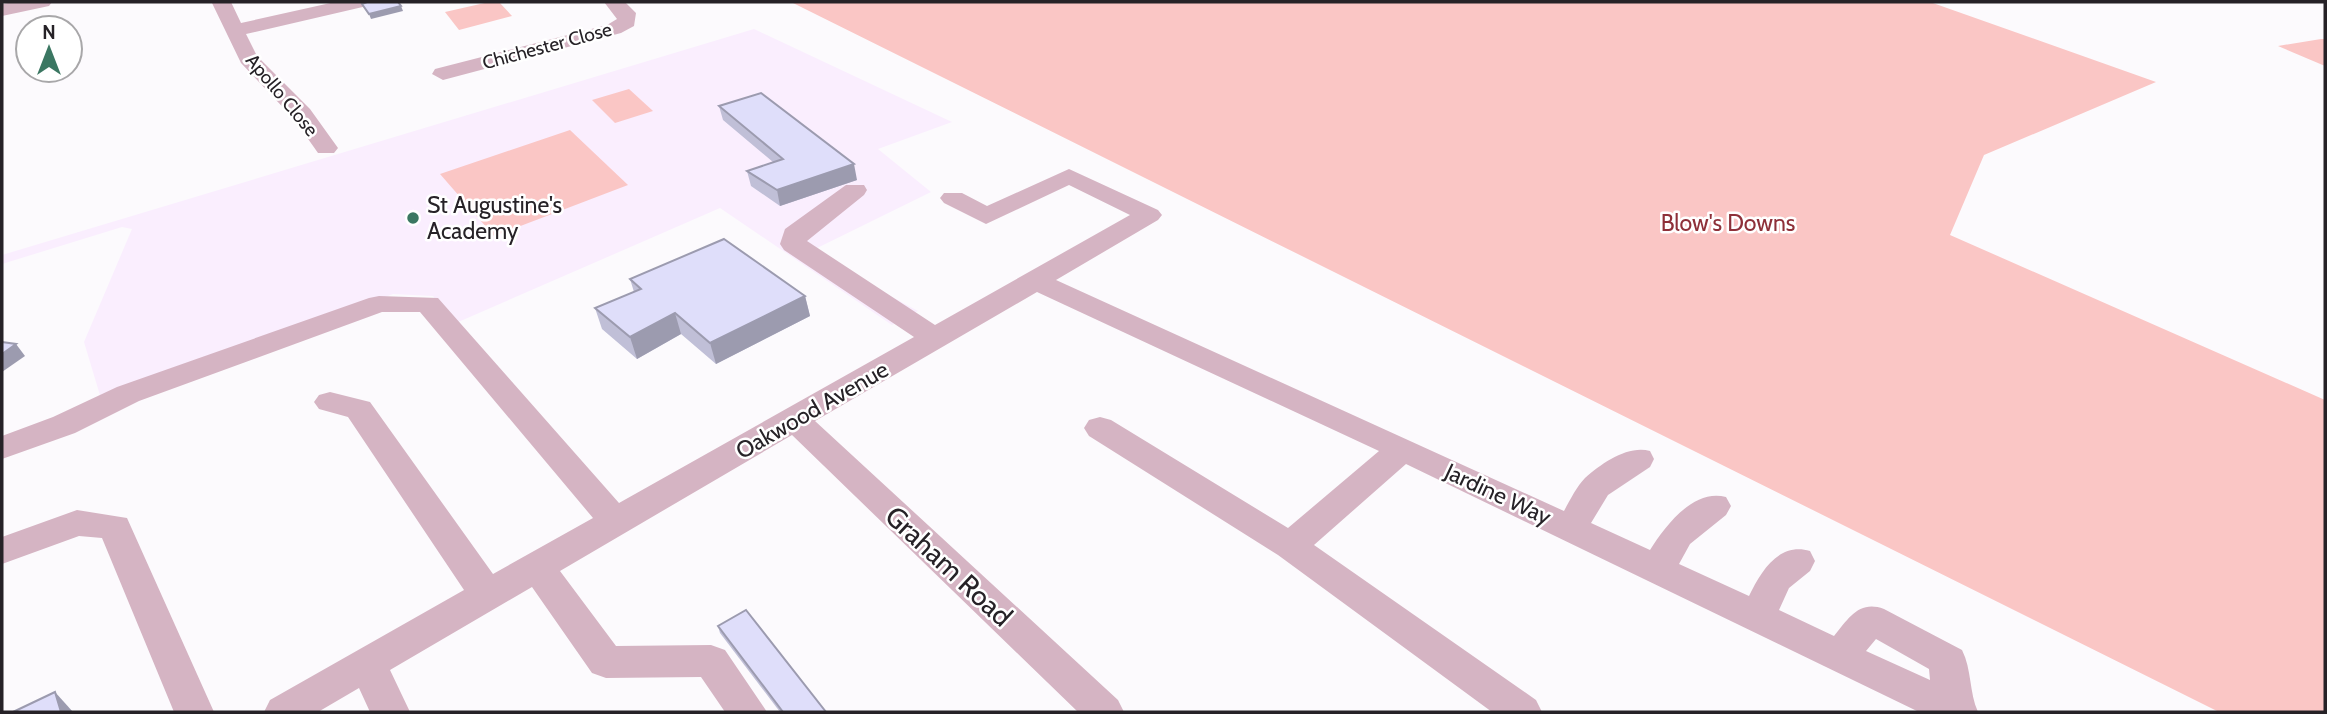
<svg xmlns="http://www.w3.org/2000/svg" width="2327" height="714" font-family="Cabin,sans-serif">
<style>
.built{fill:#faeefe}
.green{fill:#fac6c5}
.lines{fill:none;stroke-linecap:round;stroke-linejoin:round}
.minor{fill:#d5b4c3;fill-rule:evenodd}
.wall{fill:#c0bfd7}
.shaded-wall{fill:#9c9baf}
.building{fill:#dfdefa;stroke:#9c9baf;stroke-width:2}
.poi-dot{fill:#3b7762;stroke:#fff;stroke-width:2.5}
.labels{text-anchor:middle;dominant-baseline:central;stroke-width:5;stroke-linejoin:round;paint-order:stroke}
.far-street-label{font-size:19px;fill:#262227;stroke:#fff}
.poi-label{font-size:23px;fill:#262227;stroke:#fff;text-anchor:start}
.park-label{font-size:23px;fill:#8e3039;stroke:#fff}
.street-label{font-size:23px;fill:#262227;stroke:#fff}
.near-street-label{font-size:28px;fill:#262227;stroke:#fff}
</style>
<rect width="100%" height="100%" fill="#fcfafd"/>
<path class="built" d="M 754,29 L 952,122 L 878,149 L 931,192 L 809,252 L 918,311 L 892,325 L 720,208 L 456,323 L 433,296 L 393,294 L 102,402 L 84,342 L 132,229 L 122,227 L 2,264 L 2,255 Z"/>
<g class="green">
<path d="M 489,2 L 499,2 L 512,16 L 459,30 L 445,12 Z"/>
<path d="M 791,2 L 1930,2 L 2156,82 L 1984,155 L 1950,235 L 2325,400 L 2325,712 L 2219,712 Z"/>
<path d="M 2325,39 L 2325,66 L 2278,46 L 2321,39 Z"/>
<path d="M 629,89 L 653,111 L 615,123 L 592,100 Z"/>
<path d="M 570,130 L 628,185 L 494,236 L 440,174 Z"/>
</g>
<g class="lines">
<g class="minor">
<path d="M 14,2 L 52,2 L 49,6 L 2,16 L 2,4 Z"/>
<path d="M 231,2 L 241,23 L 335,2 L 370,2 L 367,6 L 246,34 L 257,56 L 310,109 L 338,148 L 334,153 L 318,153 L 294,119 L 241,63 L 212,3 Z"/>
<path d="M 604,2 L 625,2 L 636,13 L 634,26 L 621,33 L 443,80 L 432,74 L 435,69 L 607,25 L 617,19 Z"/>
<path d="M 1069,169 L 1158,210 L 1162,215 L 1158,220 L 1056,280 L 1564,511 C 1570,500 1577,486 1585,478 C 1602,463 1628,445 1650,451 L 1654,459 L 1650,467 L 1608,495 L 1591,523 L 1650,550 C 1665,526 1694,488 1726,497 L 1731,506 L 1726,515 L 1690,544 L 1679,564 L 1749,596 C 1761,572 1778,542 1810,551 L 1815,561 L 1810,571 L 1789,588 L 1779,610 L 1834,636 C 1849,618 1859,600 1884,609 L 1962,650 C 1972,670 1969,692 1978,712 L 1919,712 L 1406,464 L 1314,545 L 1536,700 L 1542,712 L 1492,712 L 1278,555 L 1089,436 L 1084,428 L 1089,420 L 1100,417 L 1111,420 L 1288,528 L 1379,451 L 1037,292 L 815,421 L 1118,700 L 1124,712 L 1078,712 L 792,435 L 560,571 L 616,646 L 711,645 L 725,650 L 767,712 L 725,712 L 701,677 L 606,678 L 592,673 L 532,587 L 390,670 L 410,712 L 370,712 L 359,688 L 318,712 L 264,712 L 270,700 L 464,590 L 348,417 L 319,409 L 314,402 L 319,395 L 330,392 L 370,402 L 493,574 L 593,518 L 420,312 L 382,312 L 139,401 L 75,433 L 2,459 L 2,436 L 53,417 L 117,387 L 369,298 L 379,296 L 438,298 L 619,503 L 914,337 L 784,250 L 780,244 L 785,229 L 846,185 L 864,185 L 867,190 L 864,195 L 807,241 L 935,325 L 1130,215 L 1069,185 L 986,224 L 944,203 L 940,198 L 944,193 L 962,193 L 987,206 ZM 1876,639 L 1929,669 L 1930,680 L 1866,651 Z"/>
<path d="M 77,510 L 127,518 L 214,712 L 174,712 L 102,538 L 79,536 L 2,564 L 2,537 Z"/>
</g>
</g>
<g class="wall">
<path d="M 719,106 L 857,180 L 780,206 L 751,186 L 747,171 L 773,162 L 723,120 Z"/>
<path d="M 630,279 L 805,296 L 810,316 L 716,364 L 681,334 L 637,359 L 602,329 L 595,308 L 634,292 Z"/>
<path d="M 718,626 L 826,712 L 780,712 L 720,633 Z"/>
</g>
<g class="shaded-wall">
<path d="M 401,6 L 403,11 L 371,19 L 369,14 Z"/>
<path d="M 854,164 L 857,180 L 780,206 L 777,190 Z"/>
<path d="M 805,296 L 810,316 L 716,364 L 710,343 Z"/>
<path d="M 675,313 L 681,334 L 637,359 L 630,337 Z"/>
<path d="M 16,344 L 25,356 L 2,372 L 2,354 Z"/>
<path d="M 55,692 L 73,712 L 61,712 Z"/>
</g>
<g class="building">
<path d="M 367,2 L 398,2 L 401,6 L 369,14 L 362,4 Z"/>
<path d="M 761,93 L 854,164 L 777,190 L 747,171 L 783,159 L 719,106 Z"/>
<path d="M 724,239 L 805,296 L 710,343 L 675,313 L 630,337 L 595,308 L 641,289 L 630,279 Z"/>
<path d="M 2,342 L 16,344 L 2,354 Z"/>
<path d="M 746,610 L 826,712 L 783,712 L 718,626 Z"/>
<path d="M 55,692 L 61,712 L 13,712 Z"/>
</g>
<circle class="poi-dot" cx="413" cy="218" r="7"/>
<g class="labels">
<g class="far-street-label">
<text transform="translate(547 46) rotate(-15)">Chichester Close</text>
<text transform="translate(282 95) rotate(50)">Apollo Close</text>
</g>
<g class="poi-label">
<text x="427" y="205">St Augustine's<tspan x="427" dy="26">Academy</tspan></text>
</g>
<g class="park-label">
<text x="1728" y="223">Blow's Downs</text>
</g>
<g class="street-label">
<text transform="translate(812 410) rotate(-30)">Oakwood Avenue</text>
<text transform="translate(1498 494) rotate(25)">Jardine Way</text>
</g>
<g class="near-street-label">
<text transform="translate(949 566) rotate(43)">Graham Road</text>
</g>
</g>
<rect width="2327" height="714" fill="none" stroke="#262227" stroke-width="7"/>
<g transform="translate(49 49)"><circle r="33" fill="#ffffff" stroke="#a8a7a9" stroke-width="2"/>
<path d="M0-5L12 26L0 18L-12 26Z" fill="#3b7762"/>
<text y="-10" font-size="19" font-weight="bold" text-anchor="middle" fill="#262227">N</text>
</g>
</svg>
